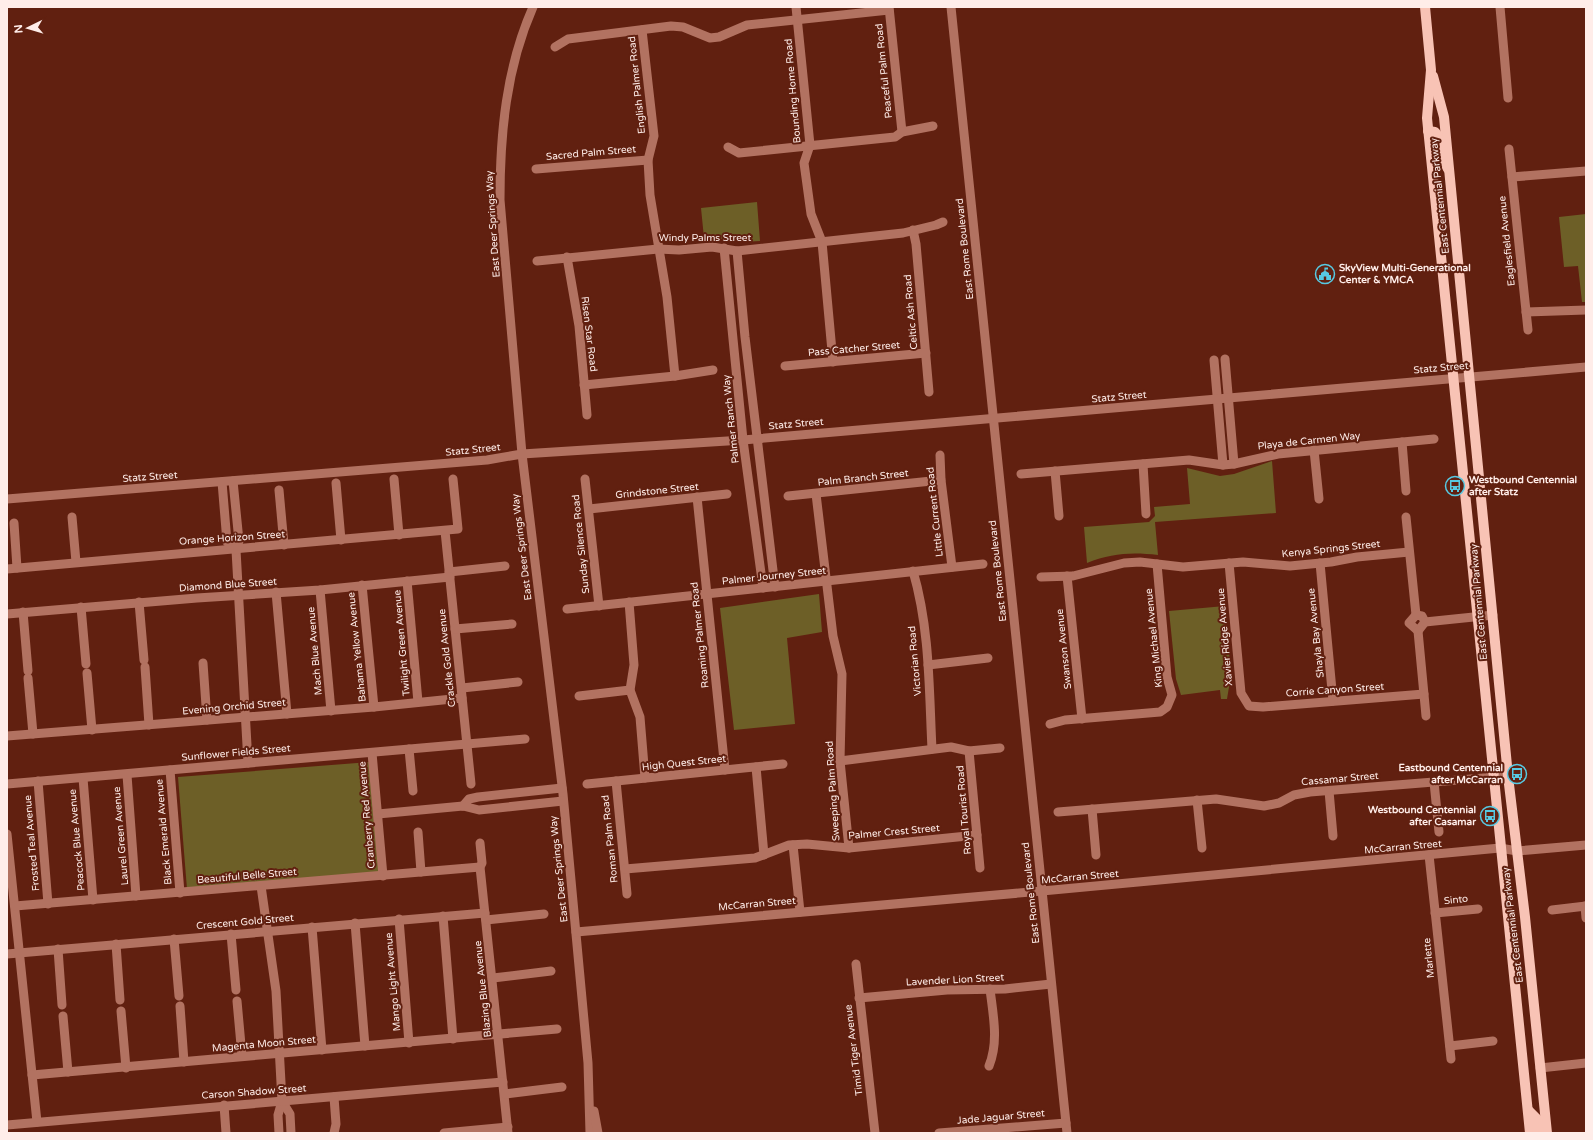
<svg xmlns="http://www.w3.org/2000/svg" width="1593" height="1140" font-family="'Varela Round',sans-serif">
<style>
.green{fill:#6d5f27}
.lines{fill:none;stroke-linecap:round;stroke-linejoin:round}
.minor{stroke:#b27261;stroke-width:9}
.major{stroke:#f8c3b5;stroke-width:10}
.labels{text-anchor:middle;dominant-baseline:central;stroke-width:4;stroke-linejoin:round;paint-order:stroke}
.street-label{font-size:10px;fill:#ffede9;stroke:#612010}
.poi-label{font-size:10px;font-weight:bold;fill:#ffede9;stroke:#612010;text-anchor:start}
</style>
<rect width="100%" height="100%" fill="#612010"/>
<g class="green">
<path d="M 757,202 L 760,241 C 741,243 723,238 704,238 L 701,208 Z"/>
<path d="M 1586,214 L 1586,302 L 1582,302 L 1578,266 L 1564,267 L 1559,217 Z"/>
<path d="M 1272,461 L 1276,513 L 1155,522 L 1158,555 C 1132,552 1112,553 1087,563 L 1084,527 L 1149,522 L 1155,516 L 1154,507 L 1190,504 L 1187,468 L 1220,476 L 1234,474 Z"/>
<path d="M 819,594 L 822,632 L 787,638 L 795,724 L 734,730 L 720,608 Z"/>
<path d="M 1225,606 L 1231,675 L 1227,699 L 1221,699 L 1220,690 L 1181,695 L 1176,679 L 1169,611 Z"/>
<path d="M 370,762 L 380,873 L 187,889 L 178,777 Z"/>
</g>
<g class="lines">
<g class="minor">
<path d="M 533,7 C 506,68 500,134 500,200 L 522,454 L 563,794 L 588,1063 L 590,1133"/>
<path d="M 796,7 L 810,145 L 804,163 L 811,214 L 822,242 L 833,362"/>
<path d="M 889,7 L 902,132"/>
<path d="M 951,7 L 1067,1133"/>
<path d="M 1500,7 L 1508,98"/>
<path d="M 642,30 L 654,136 L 648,160 L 650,195 L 667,297 L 675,376"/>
<path d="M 555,47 L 568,39 L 671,26 L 683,27 L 710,38 L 719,37 L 747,25 L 889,10"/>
<path d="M 728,147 L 739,153 L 895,137 L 902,132 L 933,126"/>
<path d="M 1509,149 L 1528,330"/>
<path d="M 536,169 L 648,160"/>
<path d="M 1512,177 L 1586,171"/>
<path d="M 913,230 L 916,244 L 929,392"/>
<path d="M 724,248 L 743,440 L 763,588"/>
<path d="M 737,251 L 745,337 L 775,587"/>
<path d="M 567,257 L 579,326 L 587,415"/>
<path d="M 537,261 L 658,249 L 679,250 L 712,247 L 737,251 L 903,233 L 936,225 L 943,222"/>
<path d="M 1526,312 L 1586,310"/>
<path d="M 1225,359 L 1234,464"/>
<path d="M 1214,360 L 1223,465"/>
<path d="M 785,366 L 926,353"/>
<path d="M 584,385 L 675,376 L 713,370"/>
<path d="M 1402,442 L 1406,491"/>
<path d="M 1314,450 L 1319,499"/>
<path d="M 940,455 L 941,480 L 952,567"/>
<path d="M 1143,464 L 1146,514"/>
<path d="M 1055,471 L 1059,516"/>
<path d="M 1021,474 L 1189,460 L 1223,465 L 1234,464 L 1278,454 L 1434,439"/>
<path d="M 394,479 L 399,535"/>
<path d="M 585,479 L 599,606"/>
<path d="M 233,481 L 239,541 L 236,550 L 248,763"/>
<path d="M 222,482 L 227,542 L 236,550"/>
<path d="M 336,483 L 341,540"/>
<path d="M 279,490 L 284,545"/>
<path d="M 816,494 L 833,636 L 842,674 L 840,761 L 849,848"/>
<path d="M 788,496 L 941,480"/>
<path d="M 697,497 L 725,770"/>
<path d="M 7,499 L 487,460 L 522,454 L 743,440 L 1586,367"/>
<path d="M 589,509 L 727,494"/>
<path d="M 72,517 L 76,562"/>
<path d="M 1406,517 L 1416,615"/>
<path d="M 14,523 L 17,568"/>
<path d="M 445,531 L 471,784"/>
<path d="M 1229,563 L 1241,693 L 1249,706 L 1263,707 L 1424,694"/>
<path d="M 1320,563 L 1333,701"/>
<path d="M 7,569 L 458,529 L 453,479"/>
<path d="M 913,571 C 930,629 929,690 932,749"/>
<path d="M 449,572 L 505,566"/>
<path d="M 1067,576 L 1082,719"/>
<path d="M 1041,577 L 1073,576 L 1124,563 L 1140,562 L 1183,567 L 1243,562 L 1290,566 L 1331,562 L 1357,557 L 1409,552"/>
<path d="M 407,581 L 418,702"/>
<path d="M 362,585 L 374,707"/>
<path d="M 320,590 L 331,711"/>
<path d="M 276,592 L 287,714"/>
<path d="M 139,602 L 144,660"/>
<path d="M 629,602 L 634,665 L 630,690 L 640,717 L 645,778"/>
<path d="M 81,607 L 86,664"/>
<path d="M 567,609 L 983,564"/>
<path d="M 23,612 L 28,671"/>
<path d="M 7,614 L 197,598 L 320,590 L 450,577"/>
<path d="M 1416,615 L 1422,616 L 1425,622 L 1418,631 L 1409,623 Z"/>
<path d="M 1425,622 L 1493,615"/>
<path d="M 455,629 L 512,624"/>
<path d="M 1418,631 L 1426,716"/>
<path d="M 203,663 L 207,720"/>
<path d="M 928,665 L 988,658"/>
<path d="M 145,667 L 149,725"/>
<path d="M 87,673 L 92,730"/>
<path d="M 28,678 L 33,734"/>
<path d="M 462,688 L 518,682"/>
<path d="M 579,696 L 630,690"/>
<path d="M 1050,724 L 1065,720 L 1160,712 L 1167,707 L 1172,695 L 1167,677 L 1157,564"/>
<path d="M 7,736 L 374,707 L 462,698"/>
<path d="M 409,749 L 413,791"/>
<path d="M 969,751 L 980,868"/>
<path d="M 372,753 L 383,876"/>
<path d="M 840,761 L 951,747 L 969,751 L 1000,748"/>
<path d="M 756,767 L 764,855"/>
<path d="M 170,770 L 180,893"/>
<path d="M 127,775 L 136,896"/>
<path d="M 83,778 L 93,900"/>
<path d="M 38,781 L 48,904"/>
<path d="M 616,781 L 627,894"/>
<path d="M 1434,782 L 1439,832"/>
<path d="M 7,784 L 525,739"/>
<path d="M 587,784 L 783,764"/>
<path d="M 1329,791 L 1333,836"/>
<path d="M 1197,800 L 1202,848"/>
<path d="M 463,806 L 469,799 L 478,797 L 562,788"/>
<path d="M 1092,809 L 1096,855"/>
<path d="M 1058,812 L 1216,799 L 1264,806 L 1279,803 L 1294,795 L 1310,792 L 1508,776"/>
<path d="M 378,814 L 463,806 L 479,810 L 563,801"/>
<path d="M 418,832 L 421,872"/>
<path d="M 7,834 L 37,1122"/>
<path d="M 480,843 L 482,863 L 480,867 L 508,1133"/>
<path d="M 793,845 L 800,912"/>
<path d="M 1429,855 L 1451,1059"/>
<path d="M 625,869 L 755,858 L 789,845 L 807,844 L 849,848 L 977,835"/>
<path d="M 261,886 L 276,991 L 282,1101 L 278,1115 L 279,1133"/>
<path d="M 15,906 L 480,867"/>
<path d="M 1585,906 L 1586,918"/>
<path d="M 1552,910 L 1586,906"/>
<path d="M 1435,913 L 1478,909"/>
<path d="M 443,916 L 453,1039"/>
<path d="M 399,919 L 409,1043"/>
<path d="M 486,920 L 544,914"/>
<path d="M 355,923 L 365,1046"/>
<path d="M 312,927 L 322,1050"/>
<path d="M 576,932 L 1042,891 L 1500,848 L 1517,851 L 1586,845"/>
<path d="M 231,934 L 236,990"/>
<path d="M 174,939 L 179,996"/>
<path d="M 116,944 L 120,1000"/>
<path d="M 58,949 L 62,1005"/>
<path d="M 7,954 L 485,913"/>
<path d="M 856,964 L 875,1133"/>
<path d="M 493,978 L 551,971"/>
<path d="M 859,998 L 947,990 L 1005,989 L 1051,984"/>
<path d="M 237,1001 L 242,1056"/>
<path d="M 180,1006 L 184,1062"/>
<path d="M 121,1011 L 126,1068"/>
<path d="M 63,1016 L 68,1072"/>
<path d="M 1450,1046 L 1493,1041"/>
<path d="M 989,1066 C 999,1041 993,1015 990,989"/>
<path d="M 1540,1068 L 1586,1063"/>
<path d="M 32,1075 L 557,1029"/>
<path d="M 505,1094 L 562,1087"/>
<path d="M 282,1101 L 290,1114 L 291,1133"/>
<path d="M 224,1105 L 226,1133"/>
<path d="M 594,1111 L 598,1133"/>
<path d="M 7,1125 L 503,1082"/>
<path d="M 334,1133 L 336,1124 L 334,1097"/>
<path d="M 444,1133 L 508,1127"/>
<path d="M 939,1133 L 1066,1123"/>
</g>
<g class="major">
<path d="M 1425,7 L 1431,70 L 1427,118 L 1530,1133"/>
<path d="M 1433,76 L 1444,117 L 1508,776 L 1525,917 L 1547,1133"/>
<path d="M 1428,131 L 1435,132 L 1438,136 L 1440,156 L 1448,169"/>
<path d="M 1528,1110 L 1537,1119 L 1538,1133"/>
</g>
</g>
<defs>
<symbol id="civic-ring" viewBox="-11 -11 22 22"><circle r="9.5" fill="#612010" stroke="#57c9e2" stroke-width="1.5"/><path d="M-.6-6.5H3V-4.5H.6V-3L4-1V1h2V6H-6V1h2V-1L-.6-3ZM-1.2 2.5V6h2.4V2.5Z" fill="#57c9e2"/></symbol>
<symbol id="bus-ring" viewBox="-11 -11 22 22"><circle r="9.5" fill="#612010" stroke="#57c9e2" stroke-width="1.5"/><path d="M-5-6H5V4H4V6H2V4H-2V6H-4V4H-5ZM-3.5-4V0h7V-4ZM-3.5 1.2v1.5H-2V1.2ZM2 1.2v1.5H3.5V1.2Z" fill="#57c9e2"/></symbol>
</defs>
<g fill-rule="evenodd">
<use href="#civic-ring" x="1314" y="263" width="22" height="22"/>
<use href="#bus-ring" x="1444" y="475" width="22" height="22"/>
<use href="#bus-ring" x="1506" y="763" width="22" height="22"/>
<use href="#bus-ring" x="1479" y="805" width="22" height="22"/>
</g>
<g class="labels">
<g class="street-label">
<text transform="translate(884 71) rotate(-96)">Peaceful Palm Road</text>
<text transform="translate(637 85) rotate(-96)">English Palmer Road</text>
<text transform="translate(793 91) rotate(-95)">Bounding Home Road</text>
<text transform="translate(591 153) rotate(-5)">Sacred Palm Street</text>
<text transform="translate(1440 196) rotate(-96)">East Centennial Parkway</text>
<text transform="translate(493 224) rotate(-94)">East Deer Springs Way</text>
<text x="705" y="238">Windy Palms Street</text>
<text transform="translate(1507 241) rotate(-96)">Eaglesfield Avenue</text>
<text transform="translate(965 249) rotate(-96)">East Rome Boulevard</text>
<text transform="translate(911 312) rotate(-95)">Celtic Ash Road</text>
<text transform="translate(589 334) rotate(83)">Risen Star Road</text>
<text transform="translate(854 349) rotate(-5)">Pass Catcher Street</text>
<text transform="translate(1441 368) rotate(-5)">Statz Street</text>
<text transform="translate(1119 397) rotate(-5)">Statz Street</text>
<text transform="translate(731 419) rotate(-96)">Palmer Ranch Way</text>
<text transform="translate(796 424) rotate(-5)">Statz Street</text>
<text transform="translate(1309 441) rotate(-6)">Playa de Carmen Way</text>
<text transform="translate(473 450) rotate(-6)">Statz Street</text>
<text transform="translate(150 477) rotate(-4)">Statz Street</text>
<text transform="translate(863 478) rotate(-6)">Palm Branch Street</text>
<text transform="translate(657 491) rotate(-6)">Grindstone Street</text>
<text transform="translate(935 512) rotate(-96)">Little Current Road</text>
<text transform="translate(232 538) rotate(-4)">Orange Horizon Street</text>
<text transform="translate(581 544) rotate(-96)">Sunday Silence Road</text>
<text transform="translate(522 547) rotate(-97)">East Deer Springs Way</text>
<text transform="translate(1331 549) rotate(-6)">Kenya Springs Street</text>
<text transform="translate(998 571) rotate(-96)">East Rome Boulevard</text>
<text transform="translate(774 576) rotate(-6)">Palmer Journey Street</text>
<text transform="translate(228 585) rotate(-4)">Diamond Blue Street</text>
<text transform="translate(1479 602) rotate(-95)">East Centennial Parkway</text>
<text transform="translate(1316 633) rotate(-96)">Shayla Bay Avenue</text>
<text transform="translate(700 635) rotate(-96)">Roaming Palmer Road</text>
<text transform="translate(1225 637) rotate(-95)">Xavier Ridge Avenue</text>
<text transform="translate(1154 638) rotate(-96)">King Michael Avenue</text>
<text transform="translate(402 643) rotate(-95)">Twilight Green Avenue</text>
<text transform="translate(357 647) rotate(-96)">Bahama Yellow Avenue</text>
<text transform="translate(1064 649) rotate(-96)">Swanson Avenue</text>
<text transform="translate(315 651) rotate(-95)">Mach Blue Avenue</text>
<text transform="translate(447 658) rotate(-96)">Crackle Gold Avenue</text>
<text transform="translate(915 661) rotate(-95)">Victorian Road</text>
<text transform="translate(1335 690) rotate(-4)">Corrie Canyon Street</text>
<text transform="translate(234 707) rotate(-5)">Evening Orchid Street</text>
<text transform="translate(236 753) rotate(-5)">Sunflower Fields Street</text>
<text transform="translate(684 763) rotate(-6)">High Quest Street</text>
<text transform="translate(1340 779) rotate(-5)">Cassamar Street</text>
<text transform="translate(833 791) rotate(-94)">Sweeping Palm Road</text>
<text transform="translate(964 810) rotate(-95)">Royal Tourist Road</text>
<text transform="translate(367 815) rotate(-95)">Cranberry Red Avenue</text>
<text transform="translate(164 832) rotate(-95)">Black Emerald Avenue</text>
<text transform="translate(894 832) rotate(-5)">Palmer Crest Street</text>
<text transform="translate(121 836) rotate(-95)">Laurel Green Avenue</text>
<text transform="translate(610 839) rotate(-96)">Roman Palm Road</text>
<text transform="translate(77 840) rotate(-95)">Peacock Blue Avenue</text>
<text transform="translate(32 843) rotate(-95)">Frosted Teal Avenue</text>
<text transform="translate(1403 847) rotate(-5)">McCarran Street</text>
<text transform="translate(559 869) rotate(-96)">East Deer Springs Way</text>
<text transform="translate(247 876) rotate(-5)">Beautiful Belle Street</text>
<text transform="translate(1080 877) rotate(-5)">McCarran Street</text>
<text transform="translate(1031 893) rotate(-96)">East Rome Boulevard</text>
<text transform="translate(1456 900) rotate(-6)">Sinto</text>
<text transform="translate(757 904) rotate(-5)">McCarran Street</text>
<text transform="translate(245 922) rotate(-5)">Crescent Gold Street</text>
<text transform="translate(1513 925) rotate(-97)">East Centennial Parkway</text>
<text transform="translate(1429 958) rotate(-96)">Marlette</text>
<text transform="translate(955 980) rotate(-3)">Lavender Lion Street</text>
<text transform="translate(393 982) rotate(-95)">Mango Light Avenue</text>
<text transform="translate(483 989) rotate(-96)">Blazing Blue Avenue</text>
<text transform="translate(264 1044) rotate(-5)">Magenta Moon Street</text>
<text transform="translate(854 1050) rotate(-97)">Timid Tiger Avenue</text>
<text transform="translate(254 1092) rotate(-4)">Carson Shadow Street</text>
<text transform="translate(1001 1117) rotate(-5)">Jade Jaguar Street</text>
</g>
<g class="poi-label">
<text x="1339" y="268">SkyView Multi-Generational<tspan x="1339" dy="12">Center &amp; YMCA</tspan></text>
<text x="1469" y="480">Westbound Centennial<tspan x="1469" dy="12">after Statz</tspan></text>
<text x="1503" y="768" text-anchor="end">Eastbound Centennial<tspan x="1503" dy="12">after McCarran</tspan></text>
<text x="1476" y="810" text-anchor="end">Westbound Centennial<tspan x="1476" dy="12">after Casamar</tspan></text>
</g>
</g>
<rect width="1593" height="1140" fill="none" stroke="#ffede9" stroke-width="16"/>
<g transform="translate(28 28) rotate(265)" stroke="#612010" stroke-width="3" paint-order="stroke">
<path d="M0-3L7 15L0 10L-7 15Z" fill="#ffede9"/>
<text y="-6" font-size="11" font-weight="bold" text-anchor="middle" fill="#ffede9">N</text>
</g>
</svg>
